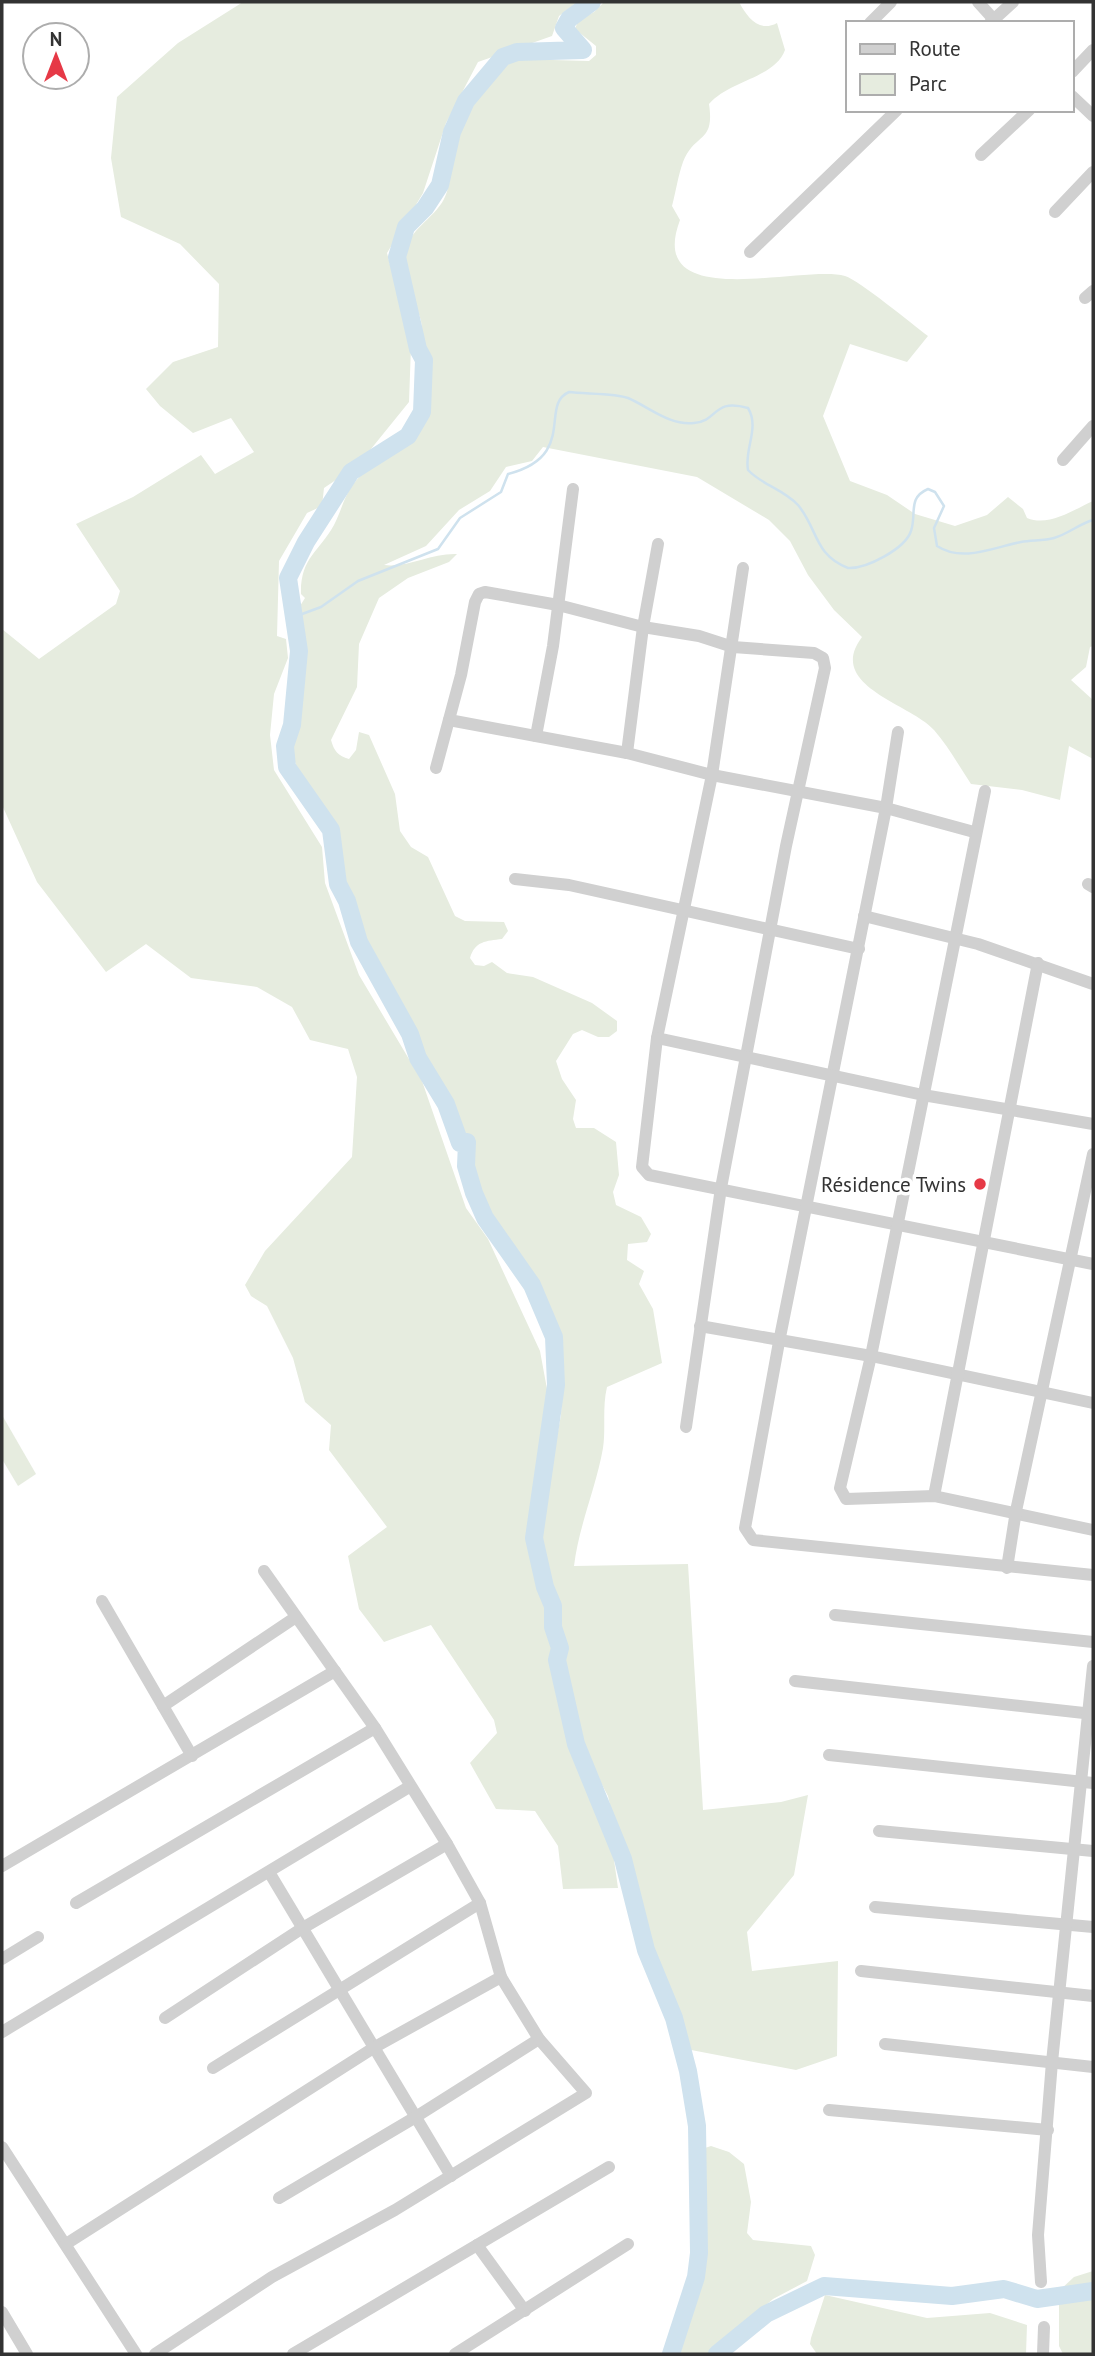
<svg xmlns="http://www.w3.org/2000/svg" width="1095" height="2356" font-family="'PT Sans',sans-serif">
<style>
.green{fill:#e6ecdf}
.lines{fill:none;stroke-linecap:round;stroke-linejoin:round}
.stream{stroke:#cfe2ee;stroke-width:2.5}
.river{stroke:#cfe2ee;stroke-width:18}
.street{stroke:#d0d0d0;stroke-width:12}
.poi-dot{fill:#e63946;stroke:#fff;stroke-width:2.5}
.labels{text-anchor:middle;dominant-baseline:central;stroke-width:7;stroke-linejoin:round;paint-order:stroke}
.poi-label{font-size:21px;fill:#333;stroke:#fff;text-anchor:end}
</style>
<rect width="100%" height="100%" fill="#fff"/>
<g class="green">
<path d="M 243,2 L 577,2 L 559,16 L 552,36 L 478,62 L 446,123 L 423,193 L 387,253 L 411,346 L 409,402 L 358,465 L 324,488 L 322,506 L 307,513 L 279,561 L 277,636 L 286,639 L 288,658 L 274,694 L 270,735 L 274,770 L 322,847 L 325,883 L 359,975 L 422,1081 L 466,1208 L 488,1239 L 540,1351 L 547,1389 L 531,1529 L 566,1725 L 612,1846 L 618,1888 L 563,1889 L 558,1846 L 535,1811 L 496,1809 L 470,1763 L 497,1733 L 494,1720 L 431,1625 L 384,1642 L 359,1609 L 348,1556 L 387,1527 L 329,1450 L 331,1425 L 305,1402 L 293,1358 L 267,1306 L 251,1296 L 245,1285 L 265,1251 L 352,1157 L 357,1077 L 348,1049 L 310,1040 L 292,1007 L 257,987 L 191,978 L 146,944 L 106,972 L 37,882 L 2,805 L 2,629 L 39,659 L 116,604 L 120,591 L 76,524 L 133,497 L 201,455 L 215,474 L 254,452 L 231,418 L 193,433 L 160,406 L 146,389 L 173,362 L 218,347 L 219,284 L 180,244 L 121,217 L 111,158 L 117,97 L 178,43 Z"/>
<path d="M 604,2 L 739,2 C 747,17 759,33 777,23 L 785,50 C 775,78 730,80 709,104 C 715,144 695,132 683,162 C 678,176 676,191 672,206 L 680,220 C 644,315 803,264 845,276 C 860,281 912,324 928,336 L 907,362 L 850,344 L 823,416 L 850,481 L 887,495 L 915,514 L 955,526 L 987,515 L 1008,497 L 1023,509 L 1027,518 C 1049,527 1073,510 1093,501 L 1093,646 L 1090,647 L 1086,667 L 1071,680 L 1093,700 L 1093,759 L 1069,746 L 1060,800 L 1022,790 L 971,784 C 959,766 948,746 934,730 C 911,704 825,686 862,637 L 834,610 L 808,575 L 790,541 L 769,520 L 697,477 L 543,447 L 532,461 L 506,467 L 490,491 L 459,510 L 426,546 L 384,565 C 408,568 431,553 457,554 L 449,562 L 408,578 L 379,598 L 359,644 L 357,687 L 331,740 C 334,751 338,756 349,759 L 356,750 L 359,732 L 369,735 L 395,794 L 400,831 L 411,847 L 428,857 L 455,916 L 465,921 L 504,922 L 508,931 L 502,939 C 486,941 475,941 470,958 L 475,965 L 484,966 L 492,962 L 507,973 L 533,977 L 592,1003 L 617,1021 L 617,1031 L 609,1037 L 598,1037 L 582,1030 L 573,1034 L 556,1061 L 562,1079 L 576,1100 L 573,1119 L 576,1128 L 594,1128 L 616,1142 L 619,1175 L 613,1192 L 616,1205 L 641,1217 L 651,1234 L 647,1242 L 628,1244 L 627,1260 L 644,1271 L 639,1284 L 653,1309 L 662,1363 L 607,1387 C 602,1408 606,1428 603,1448 C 596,1488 579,1525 574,1566 L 688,1564 L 703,1810 L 781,1802 L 808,1795 L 794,1875 L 747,1932 L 752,1971 L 838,1961 L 837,2056 L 796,2070 L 686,2049 L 673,2006 L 666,1998 L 635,1887 L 631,1859 L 615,1827 L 608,1796 L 582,1747 L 573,1716 L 556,1605 L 546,1572 L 540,1527 L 561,1415 L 563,1360 L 555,1323 L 533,1276 L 491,1217 L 475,1171 L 473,1142 L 460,1131 L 451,1104 L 421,1052 L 415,1031 L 394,996 L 392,986 L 372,956 L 345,885 L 337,833 L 299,776 L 294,758 L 293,740 L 304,660 L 300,606 L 305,598 L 301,594 C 300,558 319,552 334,525 C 341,512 345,493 355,482 C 378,454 420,452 425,409 C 428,384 431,371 423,347 C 420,339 423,329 421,321 C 415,297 403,283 405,255 C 407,230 434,219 444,199 C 453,182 450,156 455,137 C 460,119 499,65 516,59 L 589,61 L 596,55 L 596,46 L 575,29 L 578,21 L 594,12 Z"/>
<path d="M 2,1415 L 36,1474 L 18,1486 L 2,1459 Z"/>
<path d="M 711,2146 L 729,2152 L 744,2164 L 751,2202 L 747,2233 L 753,2240 L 811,2246 L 815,2255 L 807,2281 L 773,2299 L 709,2354 L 678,2354 L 703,2280 L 707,2258 L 705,2148 Z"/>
<path d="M 1093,2271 L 1093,2354 L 1063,2354 L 1059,2346 L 1059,2291 L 1074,2277 Z"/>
<path d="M 825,2295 L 927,2318 L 990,2313 L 1027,2325 L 1026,2354 L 817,2354 L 810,2344 L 811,2338 Z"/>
</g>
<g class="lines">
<path class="stream" d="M 294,617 L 321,607 L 358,581 L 438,549 L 460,518 L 501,492 L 508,474 C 578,456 539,405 569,392 C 584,394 616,393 628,398 C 649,407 670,426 694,423 C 719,421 712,398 748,408 C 760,428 744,449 748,470 C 762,485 783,489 798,505 C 818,529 814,555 848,568 C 866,569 905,549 911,531 C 917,514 907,498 928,489 L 935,492 L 944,506 L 934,528 L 937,546 C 963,563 994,547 1021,542 C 1032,540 1044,541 1054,538 C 1068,534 1079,524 1093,520"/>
<g class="river">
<path d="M 592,2 L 569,19 L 564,28 L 583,50 L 517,52 L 503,57 L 466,101 L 452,132 L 440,185 L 425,208 L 406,227 L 397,257 L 418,349 L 424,360 L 422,412 L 408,436 L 351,472 L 306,542 L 288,578 L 299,651 L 292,725 L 285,746 L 287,767 L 331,830 L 338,884 L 347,901 L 359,942 L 410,1034 L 418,1058 L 446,1104 L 460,1143 L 467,1142 L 466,1166 L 474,1193 L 485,1218 L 532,1285 L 554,1337 L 556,1385 L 534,1538 L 545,1587 L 553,1606 L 553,1627 L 560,1648 L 557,1660 L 576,1744 L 623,1859 L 646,1950 L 674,2018 L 688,2071 L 697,2126 L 699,2253 L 696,2277 L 671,2354"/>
<path d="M 717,2354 L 766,2314 L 824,2286 L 952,2296 L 1004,2289 L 1037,2299 L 1093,2291"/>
</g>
<g class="street">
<path d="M 978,2 L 997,23"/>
<path d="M 870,23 L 891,2"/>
<path d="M 990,23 L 1013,2"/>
<path d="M 1072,72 L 1093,50"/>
<path d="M 1072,96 L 1093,116"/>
<path d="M 981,155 L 1029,110"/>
<path d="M 1055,212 L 1093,172"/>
<path d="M 750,252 L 897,110"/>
<path d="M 1085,298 L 1093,291"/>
<path d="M 1063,460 L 1093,426"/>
<path d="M 743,568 L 712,775 L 657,1038 L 642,1167 L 649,1175 L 1093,1264"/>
<path d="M 449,720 L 627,753 L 712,775 L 886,808 L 974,832"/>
<path d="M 898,732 L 886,808 L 779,1342 L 745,1528 L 753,1540 L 1093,1575"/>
<path d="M 536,736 L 553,646 L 573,489"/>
<path d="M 627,753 L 643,627 L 658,544"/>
<path d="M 436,768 L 461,675 L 475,602 L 479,594 L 485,592 L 558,605 L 643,627 L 699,636 L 733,647 L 814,653 L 823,658 L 825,668 L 786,846 L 721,1188 L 686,1427"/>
<path d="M 985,791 L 871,1356 L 840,1488 L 846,1499 L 934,1496 L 1093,1530"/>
<path d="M 515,879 L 569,885 L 859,949"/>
<path d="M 1088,884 L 1093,887"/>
<path d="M 864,916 L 978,944 L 1093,984"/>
<path d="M 657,1038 L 923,1095 L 1093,1124"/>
<path d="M 700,1326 L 871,1356 L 1093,1403"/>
<path d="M 934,1496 L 1038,963"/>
<path d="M 1007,1568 L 1016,1511 L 1093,1154"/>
<path d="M 264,1571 L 375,1728 L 447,1844 L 480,1903 L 501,1977"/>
<path d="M 102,1601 L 192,1756"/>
<path d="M 835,1615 L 1093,1642"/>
<path d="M 795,1681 L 1093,1714"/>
<path d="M 163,1706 L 296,1617"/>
<path d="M 829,1755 L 1093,1783"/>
<path d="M 879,1831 L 1093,1851"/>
<path d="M 2,1866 L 335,1671"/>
<path d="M 269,1872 L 451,2176"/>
<path d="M 76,1903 L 375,1728"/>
<path d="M 875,1907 L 1093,1927"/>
<path d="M 2,1959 L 38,1937"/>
<path d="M 861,1971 L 1093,1996"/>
<path d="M 165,2018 L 301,1929 L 447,1844"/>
<path d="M 2,2032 L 409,1787"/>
<path d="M 885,2044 L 1093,2067"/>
<path d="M 213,2068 L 480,1903"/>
<path d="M 829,2110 L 1048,2130"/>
<path d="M 2,2147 L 136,2354"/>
<path d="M 279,2198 L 414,2118 L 539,2039"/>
<path d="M 66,2244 L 375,2047 L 501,1977 L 539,2039 L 586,2093 L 395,2210 L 272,2277 L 155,2354"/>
<path d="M 477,2245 L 525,2311"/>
<path d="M 1041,2282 L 1038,2235 L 1052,2062 L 1093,1666"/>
<path d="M 2,2312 L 27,2354"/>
<path d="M 293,2354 L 609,2167"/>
<path d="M 455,2354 L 628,2244"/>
<path d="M 1043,2354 L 1044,2327"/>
</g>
</g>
<circle class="poi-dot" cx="980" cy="1184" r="7"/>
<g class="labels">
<g class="poi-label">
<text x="966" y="1184">Résidence Twins</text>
</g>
</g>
<rect width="1095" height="2356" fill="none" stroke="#333333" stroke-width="7"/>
<rect x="846" y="21" width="228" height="91" fill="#ffffff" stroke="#adadad" stroke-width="2"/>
<rect x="860" y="44" width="35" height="10" fill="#d0d0d0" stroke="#adadad" stroke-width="2"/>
<text x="909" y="56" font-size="21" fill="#333333">Route</text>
<rect x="860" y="74" width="35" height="21" fill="#e6ecdf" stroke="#adadad" stroke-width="2"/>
<text x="909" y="91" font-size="21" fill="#333333">Parc</text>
<g transform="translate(56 56)"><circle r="33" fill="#ffffff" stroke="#adadad" stroke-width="2"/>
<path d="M0-5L12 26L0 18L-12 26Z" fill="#e63946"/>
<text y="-10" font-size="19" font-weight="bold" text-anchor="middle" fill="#333333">N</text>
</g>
</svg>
